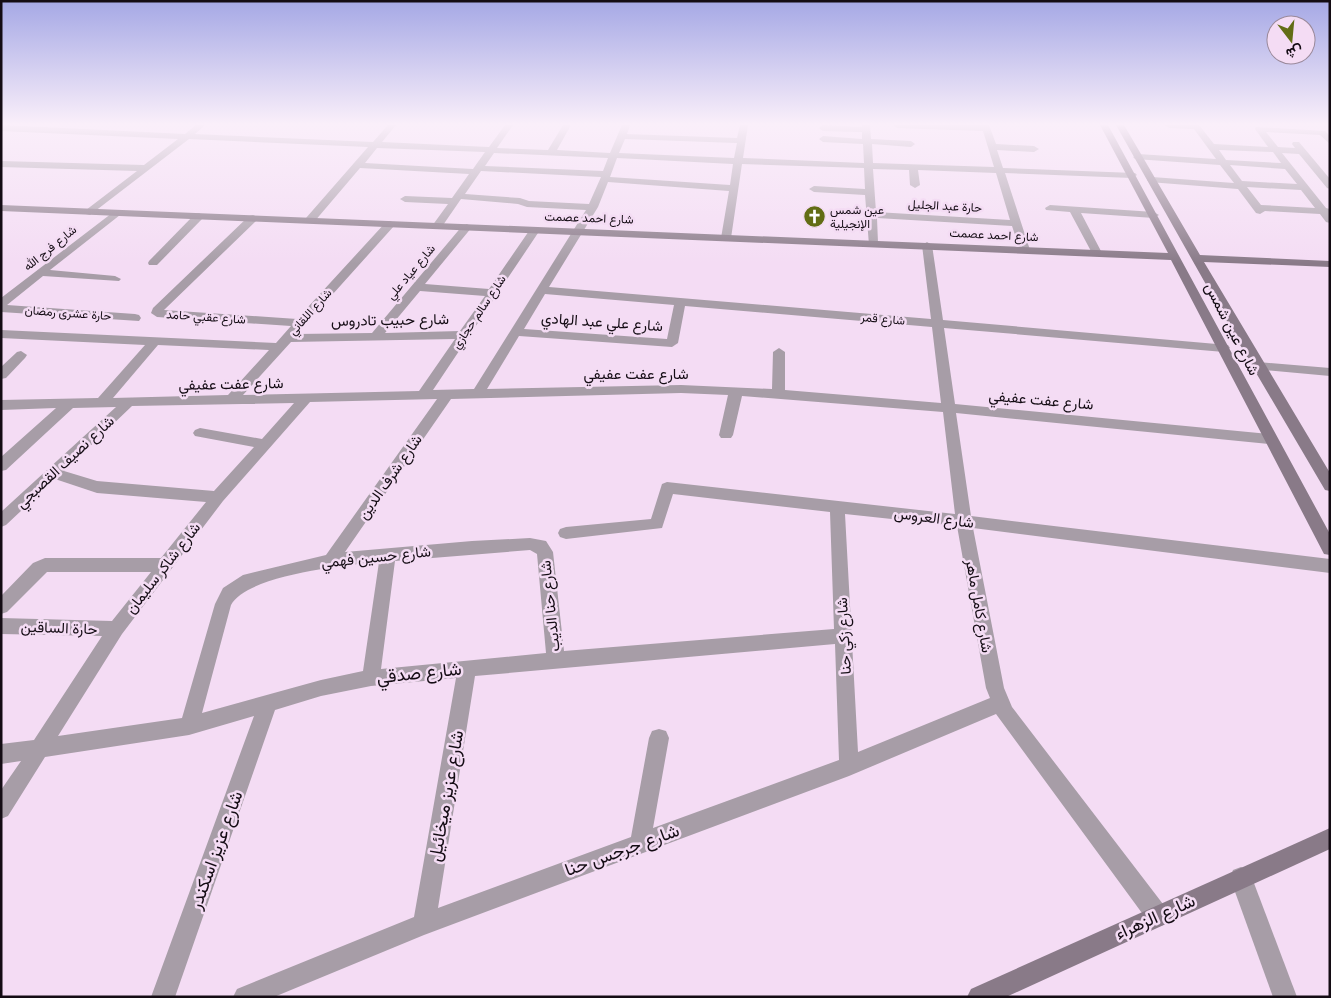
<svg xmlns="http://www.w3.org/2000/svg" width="1331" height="998" font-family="'Varela Round',Vazirmatn,sans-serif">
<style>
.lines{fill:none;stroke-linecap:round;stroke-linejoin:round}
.street{fill:#a79da7;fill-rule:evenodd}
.secondary{fill:#897a88;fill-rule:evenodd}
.labels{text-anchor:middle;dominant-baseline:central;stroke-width:5;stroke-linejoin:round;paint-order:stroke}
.far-street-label{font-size:12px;fill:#140c14;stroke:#f4dcf4}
.far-poi-label{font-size:12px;fill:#140c14;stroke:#f4dcf4;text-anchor:start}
.street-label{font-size:15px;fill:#140c14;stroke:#f4dcf4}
.near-street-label{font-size:18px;fill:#140c14;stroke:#f4dcf4}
</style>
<rect width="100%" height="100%" fill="#f4dcf4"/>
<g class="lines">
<g class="street">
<path d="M 1,125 L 185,134 L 196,125 L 205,125 L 195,134 L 373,142 L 388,125 L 396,125 L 382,142 L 489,147 L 505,125 L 513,125 L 497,148 L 548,150 L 563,125 L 571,125 L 557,150 L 610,153 L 622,125 L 630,125 L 627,134 L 737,138 L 740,125 L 748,125 L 743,158 L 864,163 L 863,144 L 823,142 L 819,139 L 823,136 L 862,139 L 862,132 L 823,131 L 819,128 L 823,125 L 862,127 L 862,125 L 870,125 L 871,139 L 911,141 L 915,144 L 911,147 L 872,144 L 873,163 L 994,167 L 983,131 L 897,128 L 893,125 L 989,125 L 996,144 L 1034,146 L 1039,149 L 1034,152 L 997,150 L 1003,168 L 1135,173 L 1137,175 L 1132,178 L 1005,173 L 1030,250 L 1025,253 L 1020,250 L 1012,226 L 877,218 L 878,243 L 873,246 L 869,245 L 865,195 L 814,192 L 809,189 L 814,186 L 865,189 L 864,168 L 742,164 L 731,238 L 726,241 L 721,238 L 729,191 L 608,182 L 598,207 L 549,287 L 931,319 L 922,245 L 927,242 L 932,245 L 943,320 L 1228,345 L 1230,348 L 1224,352 L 944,328 L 955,404 L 1269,434 L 1274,435 L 1276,439 L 1274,443 L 1269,444 L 956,413 L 971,516 L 1330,559 L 1330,573 L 973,528 L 1004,688 L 1012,707 L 1166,908 L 1169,916 L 1166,924 L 1158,927 L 1150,924 L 996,714 L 849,776 L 424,935 L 274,997 L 233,997 L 237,989 L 414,917 L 456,678 L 371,686 L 321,696 L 275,710 L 175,997 L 151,997 L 254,716 L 189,735 L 45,757 L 8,816 L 1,819 L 1,790 L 21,761 L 1,764 L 1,744 L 34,740 L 102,636 L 1,634 L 1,618 L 112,621 L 151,572 L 47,572 L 7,612 L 1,614 L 1,596 L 33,563 L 45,558 L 161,558 L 206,502 L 97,493 L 55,479 L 6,525 L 1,527 L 1,512 L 116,407 L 73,408 L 6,470 L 1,471 L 1,457 L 56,408 L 1,410 L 1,400 L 98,398 L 145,345 L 1,338 L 1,330 L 276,343 L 291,326 L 157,317 L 151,313 L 153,308 L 249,216 L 253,215 L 258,218 L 257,220 L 164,310 L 297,319 L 386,222 L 390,221 L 395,224 L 394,226 L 297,334 L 372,333 L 463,225 L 467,224 L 472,227 L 425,284 L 489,289 L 531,228 L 539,228 L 540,230 L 433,390 L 474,389 L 586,210 L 527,207 L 518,204 L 461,199 L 441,228 L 437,229 L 432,226 L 448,204 L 405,202 L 400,199 L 405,196 L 452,198 L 469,174 L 360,168 L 314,222 L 306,222 L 306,218 L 368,147 L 189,139 L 90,215 L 86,214 L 86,210 L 137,171 L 1,167 L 1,161 L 144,165 L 178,139 L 1,131 ZM 625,139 L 737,143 L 734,158 L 619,153 ZM 377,148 L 485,152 L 473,169 L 365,163 ZM 494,153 L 608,158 L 603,171 L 485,166 ZM 617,158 L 733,164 L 730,185 L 610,177 ZM 873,169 L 909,170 L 910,185 L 915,188 L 920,185 L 918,170 L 996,173 L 1010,220 L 876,212 ZM 481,171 L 601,177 L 589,204 L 529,201 L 520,198 L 465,194 ZM 420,291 L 485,296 L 460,331 L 385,333 ZM 545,294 L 674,305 L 667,339 L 524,329 ZM 685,306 L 932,327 L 941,403 L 785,390 L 785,352 L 779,348 L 773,352 L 772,389 L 681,385 L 487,389 L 519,336 L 672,347 L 678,343 ZM 455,339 L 419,391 L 243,395 L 291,342 ZM 158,345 L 269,350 L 228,395 L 113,398 ZM 681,393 L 728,395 L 719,435 L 721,438 L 731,438 L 733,435 L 742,396 L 943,412 L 955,514 L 667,482 L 662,484 L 651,519 L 566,527 L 560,529 L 558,533 L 560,537 L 566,539 L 662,528 L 673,494 L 830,512 L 834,629 L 564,651 L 553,552 L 546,541 L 530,538 L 472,541 L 345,552 L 451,399 ZM 437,399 L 326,555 L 243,575 L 223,588 L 215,604 L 182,718 L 58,736 L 122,634 L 223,501 L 310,402 ZM 294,403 L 262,439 L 200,428 L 195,430 L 193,433 L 195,436 L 254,447 L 214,491 L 97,481 L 64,471 L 132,406 ZM 845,514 L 957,526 L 986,688 L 990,698 L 858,752 ZM 530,550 L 537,554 L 546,653 L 381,669 L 395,561 ZM 379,562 L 363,671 L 321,680 L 202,713 L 231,605 C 247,575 346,565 379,562 ZM 835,644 L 839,760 L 653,828 L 669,738 L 666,731 L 659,729 L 652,731 L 649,738 L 631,837 L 438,908 L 475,676 Z"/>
<path d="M 1165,125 L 1199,125 L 1214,144 L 1268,147 L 1255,129 L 1256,127 L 1325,131 L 1330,136 L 1330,144 L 1320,135 L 1266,132 L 1278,147 L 1295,148 L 1292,144 L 1293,142 L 1299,142 L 1330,179 L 1330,189 L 1327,188 L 1299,154 L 1282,153 L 1326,208 L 1330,209 L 1330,223 L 1326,222 L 1320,214 L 1265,211 L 1260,214 L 1256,213 L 1238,189 L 1149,182 L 1147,180 L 1152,177 L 1234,183 L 1220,165 L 1135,159 L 1133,157 L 1138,154 L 1216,159 L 1194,129 L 1169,128 ZM 1219,150 L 1273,152 L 1281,163 L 1226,160 ZM 1230,165 L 1285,169 L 1297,184 L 1242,181 ZM 1247,187 L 1301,190 L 1315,208 L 1261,205 Z"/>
<path d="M 1050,205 L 1154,212 L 1159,215 L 1154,218 L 1081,213 L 1102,253 L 1097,256 L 1092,253 L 1070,212 L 1046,210 L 1045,208 Z"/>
<path d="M 116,210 L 121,213 L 120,215 L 50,270 L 115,276 L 121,279 L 119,281 L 43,276 L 7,305 L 135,314 L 139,315 L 141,318 L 139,321 L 1,312 L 1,298 Z"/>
<path d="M 199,213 L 204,216 L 203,218 L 157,265 L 149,265 L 148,263 L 149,261 L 195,214 Z"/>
<path d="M 21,351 L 27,355 L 25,358 L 6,378 L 1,379 L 1,367 L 17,352 Z"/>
<path d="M 1258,362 L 1330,368 L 1330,376 L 1254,369 L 1252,366 Z"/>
<path d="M 1241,867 L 1249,870 L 1297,997 L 1273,997 L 1230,878 L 1233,870 Z"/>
</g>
<g class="secondary">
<path d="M 1100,125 L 1108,125 L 1330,534 L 1330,555 L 1324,554 L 1171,260 L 1,211 L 1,205 L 1168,253 Z"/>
<path d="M 1116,125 L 1124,125 L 1200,255 L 1330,261 L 1330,267 L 1204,262 L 1330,473 L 1330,491 L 1325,490 L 1252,366 Z"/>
<path d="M 1330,828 L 1330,849 L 1006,997 L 967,997 L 971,989 Z"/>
</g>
</g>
<linearGradient id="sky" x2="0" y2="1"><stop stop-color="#a5a8e5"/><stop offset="0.47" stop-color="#faeffa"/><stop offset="1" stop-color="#faeffa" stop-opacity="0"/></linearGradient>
<rect width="1331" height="264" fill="url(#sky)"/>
<defs>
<symbol id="church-disc" viewBox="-11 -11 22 22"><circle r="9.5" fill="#626d15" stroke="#f4dcf4"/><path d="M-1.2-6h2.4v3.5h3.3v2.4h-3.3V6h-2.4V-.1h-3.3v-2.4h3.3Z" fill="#fff"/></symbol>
</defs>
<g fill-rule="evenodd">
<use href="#church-disc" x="802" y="204" width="25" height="25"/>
</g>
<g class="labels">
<g class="far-street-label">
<text transform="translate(945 206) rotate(3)">حارة عبد الجليل</text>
<text transform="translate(589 218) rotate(2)">شارع احمد عصمت</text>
<text transform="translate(994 235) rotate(3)">شارع احمد عصمت</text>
<text transform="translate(50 248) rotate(-39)">شارع فرج الله</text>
<text transform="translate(411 272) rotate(-50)">شارع عياد علي</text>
<text transform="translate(310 312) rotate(-48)">شارع اللقاني</text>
<text transform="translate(479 312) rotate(-56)">شارع سالم حجازي</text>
<text transform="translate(68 313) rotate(4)">حارة عشرى رمضان</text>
<text transform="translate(206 317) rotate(4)">شارع عقبي حامد</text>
<text transform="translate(883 319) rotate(5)">شارع قمر</text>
</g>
<g class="far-poi-label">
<text x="830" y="210">عين شمس<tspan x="830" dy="14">الإنجيلية</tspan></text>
</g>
<g class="street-label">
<text transform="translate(390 320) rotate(-1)">شارع حبيب تادروس</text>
<text transform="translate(602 322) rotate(4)">شارع علي عبد الهادي</text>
<text transform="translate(1232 329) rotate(63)">شارع عين شمس</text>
<text x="636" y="374">شارع عفت عفيفي</text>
<text transform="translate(231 384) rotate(-1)">شارع عفت عفيفي</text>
<text transform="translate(1041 400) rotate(5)">شارع عفت عفيفي</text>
<text transform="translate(65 462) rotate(-43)">شارع نصيف القصبجي</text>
<text transform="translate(390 477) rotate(-55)">شارع شرف الدين</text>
<text transform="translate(934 518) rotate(7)">شارع العروس</text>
<text transform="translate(376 557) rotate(-6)">شارع حسين فهمي</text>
<text transform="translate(163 568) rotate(-52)">شارع شاكر سليمان</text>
<text transform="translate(550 606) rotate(-96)">شارع حنا الديب</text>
<text transform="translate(979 606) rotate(80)">شارع كامل ماهر</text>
<text transform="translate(59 628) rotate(2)">حارة الساقين</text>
<text transform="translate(844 636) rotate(-93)">شارع زكي حنا</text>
</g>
<g class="near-street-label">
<text transform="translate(419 673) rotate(-6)">شارع صدقي</text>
<text transform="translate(446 796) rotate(-80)">شارع عزيز ميخائيل</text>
<text transform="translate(216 850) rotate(-70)">شارع عزيز اسكندر</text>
<text transform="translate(622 850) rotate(-20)">شارع جرجس حنا</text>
<text transform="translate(1155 917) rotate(-24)">شارع الزهراء</text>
</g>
</g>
<rect width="1331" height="998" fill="none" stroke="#140c14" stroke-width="5"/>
<g transform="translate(1291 40) rotate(164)"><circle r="24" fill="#f4dcf4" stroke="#9a899a"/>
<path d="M0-4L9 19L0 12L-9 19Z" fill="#626d15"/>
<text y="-8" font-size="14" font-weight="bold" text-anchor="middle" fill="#140c14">ش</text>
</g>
</svg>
